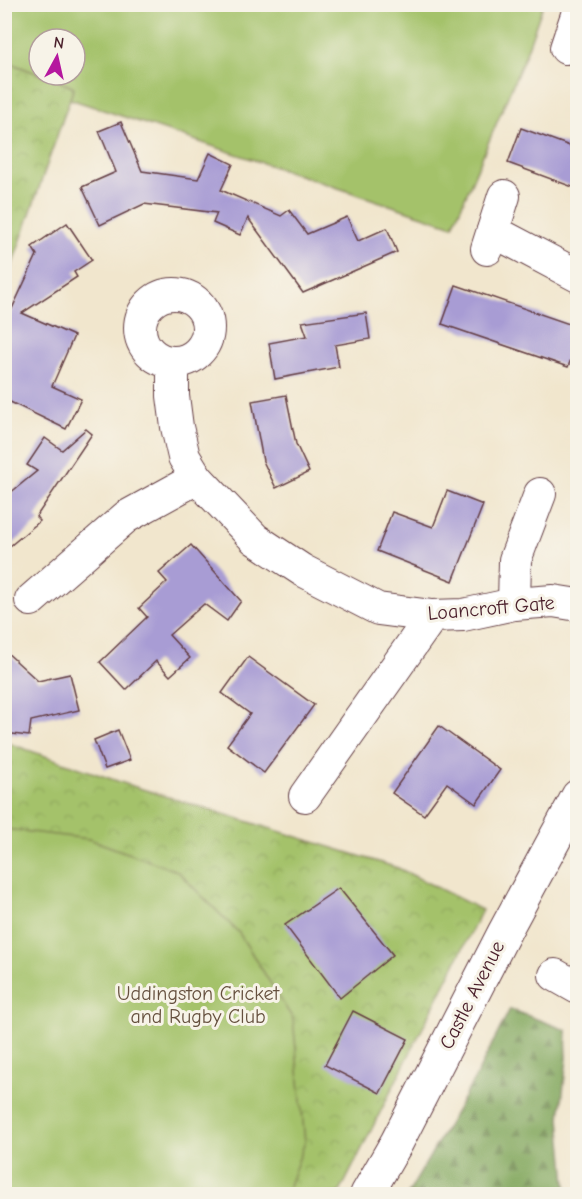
<svg xmlns="http://www.w3.org/2000/svg" width="582" height="1199" font-family="'Comic Neue',sans-serif">
<style>
.forest{fill:url(#forest-firs);stroke:#666444;stroke-width:1.5}
.park{fill:url(#park-crowns);stroke:#77704a;stroke-width:1.5}
.garden{fill:#a4c26a;stroke:#77704a;stroke-width:1.5}
.building{fill:#a89cd4}
.lines{fill:none;stroke-linecap:round;stroke-linejoin:round}
.street-casing{stroke:#633d43;stroke-width:34}
.secondary-casing{stroke:#633d43;stroke-width:35}
.street{stroke:#fff;stroke-width:32}
.secondary{stroke:#fff;stroke-width:33}
.labels{text-anchor:middle;dominant-baseline:central;stroke-width:6;stroke-linejoin:round;paint-order:stroke}
.street-label{font-size:20px;fill:#4a1f2b;stroke:#f7f3e8}
.park-label{font-size:20px;fill:#65503e;stroke:#f7f3e8}
</style>
<defs>
<pattern id="forest-firs" width="22" height="20" patternUnits="userSpaceOnUse" patternTransform="scale(1.5)"><rect width="22" height="20" fill="#83a85e"/><path d="M5 1l3.5 6h-7zM16 11l3.5 6h-7z" fill="#6d884e"/></pattern>
<pattern id="park-crowns" width="20" height="18" patternUnits="userSpaceOnUse" patternTransform="scale(1.5)"><rect width="20" height="18" fill="#a4c26a"/><path d="M2 6a3 3 0 1 1 6 0M12 15a3 3 0 1 1 6 0" fill="none" stroke="#8fa65c"/></pattern>
</defs>
<rect width="100%" height="100%" fill="#f7f3e8"/>
<filter id="ink" filterUnits="userSpaceOnUse"><feTurbulence type="fractalNoise" baseFrequency=".0167" numOctaves="2"/><feDisplacementMap in="SourceGraphic" scale="12" xChannelSelector="R" yChannelSelector="G"/><feConvolveMatrix kernelMatrix="1 2 1 2 8 2 1 2 1" color-interpolation-filters="sRGB"/></filter>
<filter id="wash" filterUnits="userSpaceOnUse"><feTurbulence type="fractalNoise" baseFrequency=".008" numOctaves="4" result="noise"/><feDisplacementMap in="SourceGraphic" scale="24" xChannelSelector="R" yChannelSelector="G"/><feGaussianBlur stdDeviation="1.35" result="paint"/><feColorMatrix in="noise" values="0 0 0 0 0 0 0 0 0 0 0 0 0 0 0 0 0 1.4 0 .05"/><feComposite in="paint" operator="in"/></filter>
<g filter="url(#wash)">
<rect width="100%" height="100%" fill="#f1e6cd"/>
<path class="forest" d="M 510,1009 L 566,1030 L 567,1058 L 560,1118 L 567,1194 L 408,1194 L 474,1080 Z"/>
<g class="park">
<path d="M 4,61 L 74,87 L 5,286 L 4,286 Z"/>
<path d="M 5,742 L 126,784 L 398,868 L 482,910 L 339,1194 L 5,1194 Z"/>
</g>
<g class="garden">
<path d="M 4,5 L 5,4 L 543,5 L 525,56 L 453,226 L 70,99 L 74,87 L 42,75 L 75,75 L 75,39 L 39,39 L 39,74 L 5,61 Z"/>
<path d="M 5,829 L 89,839 L 177,871 L 239,933 L 293,1019 L 305,1142 L 286,1194 L 5,1194 Z"/>
</g>
<g id="blocks">
<g class="building">
<path d="M 121,122 L 142,171 L 198,179 L 210,153 L 233,164 L 221,190 L 281,216 L 289,210 L 307,234 L 347,217 L 358,241 L 387,228 L 397,252 L 303,293 L 248,218 L 240,235 L 213,223 L 217,213 L 144,204 L 100,225 L 82,187 L 116,172 L 99,131 Z"/>
<path d="M 521,128 L 578,149 L 578,189 L 508,163 Z"/>
<path d="M 67,223 L 92,260 L 74,272 L 77,277 L 22,313 L 74,336 L 52,386 L 81,399 L 66,429 L 4,399 L 4,326 L 37,255 L 32,247 Z"/>
<path d="M 456,285 L 578,327 L 578,341 L 568,367 L 442,324 Z"/>
<path d="M 366,313 L 370,339 L 335,345 L 339,367 L 275,379 L 269,343 L 307,336 L 302,322 Z"/>
<path d="M 286,395 L 296,444 L 309,472 L 276,488 L 263,461 L 252,401 Z"/>
<path d="M 86,429 L 92,434 L 36,517 L 40,521 L 4,551 L 4,498 L 37,471 L 27,465 L 45,438 L 62,450 Z"/>
<path d="M 447,491 L 483,505 L 453,581 L 377,551 L 392,512 L 433,527 Z"/>
<path d="M 191,545 L 241,601 L 227,621 L 204,604 L 169,635 L 190,658 L 170,676 L 156,661 L 126,690 L 100,662 L 147,617 L 139,608 L 167,582 L 159,573 Z"/>
<path d="M 4,650 L 38,681 L 70,674 L 79,710 L 31,721 L 29,736 L 4,733 Z"/>
<path d="M 248,657 L 314,705 L 264,773 L 227,745 L 250,714 L 222,693 Z"/>
<path d="M 439,726 L 500,770 L 476,804 L 447,783 L 424,815 L 392,793 Z"/>
<path d="M 118,730 L 130,760 L 105,769 L 94,740 Z"/>
<path d="M 339,888 L 393,955 L 340,998 L 285,925 Z"/>
<path d="M 353,1011 L 408,1039 L 380,1093 L 325,1065 Z"/>
</g>
</g>
</g>
<g filter="url(#ink)">
<use href="#blocks" fill-opacity="0" stroke="#633d43" stroke-width="1.5"/>
<g class="lines">
<defs>
<g id="street">
<path d="M 566,48 L 578,12"/>
<path d="M 493,231 L 578,276"/>
<path d="M 487,249 L 504,196"/>
<circle cx="174" cy="328" r="34"/>
<path d="M 173,363 L 173,396 L 177,427 L 184,457 L 197,478 L 255,539 L 302,570 L 378,609 L 432,616 L 463,615 L 514,604 L 553,601 L 578,605"/>
<path d="M 31,600 L 126,517 L 197,478"/>
<path d="M 514,604 L 515,560 L 540,494"/>
<path d="M 305,796 L 432,616"/>
<path d="M 555,975 L 578,988"/>
</g>
<path id="secondary" d="M 367,1194 L 397,1142 L 505,931 L 578,796"/>
</defs>
<use href="#street" class="street-casing"/>
<use href="#secondary" class="secondary-casing"/>
<use href="#street" class="street"/>
<use href="#secondary" class="secondary"/>
</g>
</g>
<g class="labels">
<g class="street-label">
<text transform="translate(491 608) rotate(-5)">Loancroft Gate</text>
<text transform="translate(472 995) rotate(-63)">Castle Avenue</text>
</g>
<g class="park-label">
<text x="198" y="993">Uddingston Cricket<tspan x="198" dy="23">and Rugby Club</tspan></text>
</g>
</g>
<rect width="582" height="1199" fill="none" stroke="#f7f3e8" stroke-width="24"/>
<g transform="translate(57 57) rotate(8)"><circle r="28" fill="#f7f3e8" stroke="#b29e9c" stroke-width="1.5"/>
<path d="M0-4.5L10 22L0 15L-10 22Z" fill="#b5179e"/>
<text y="-9" font-size="16" font-weight="bold" text-anchor="middle" fill="#4a1f2b">N</text>
</g>
</svg>
